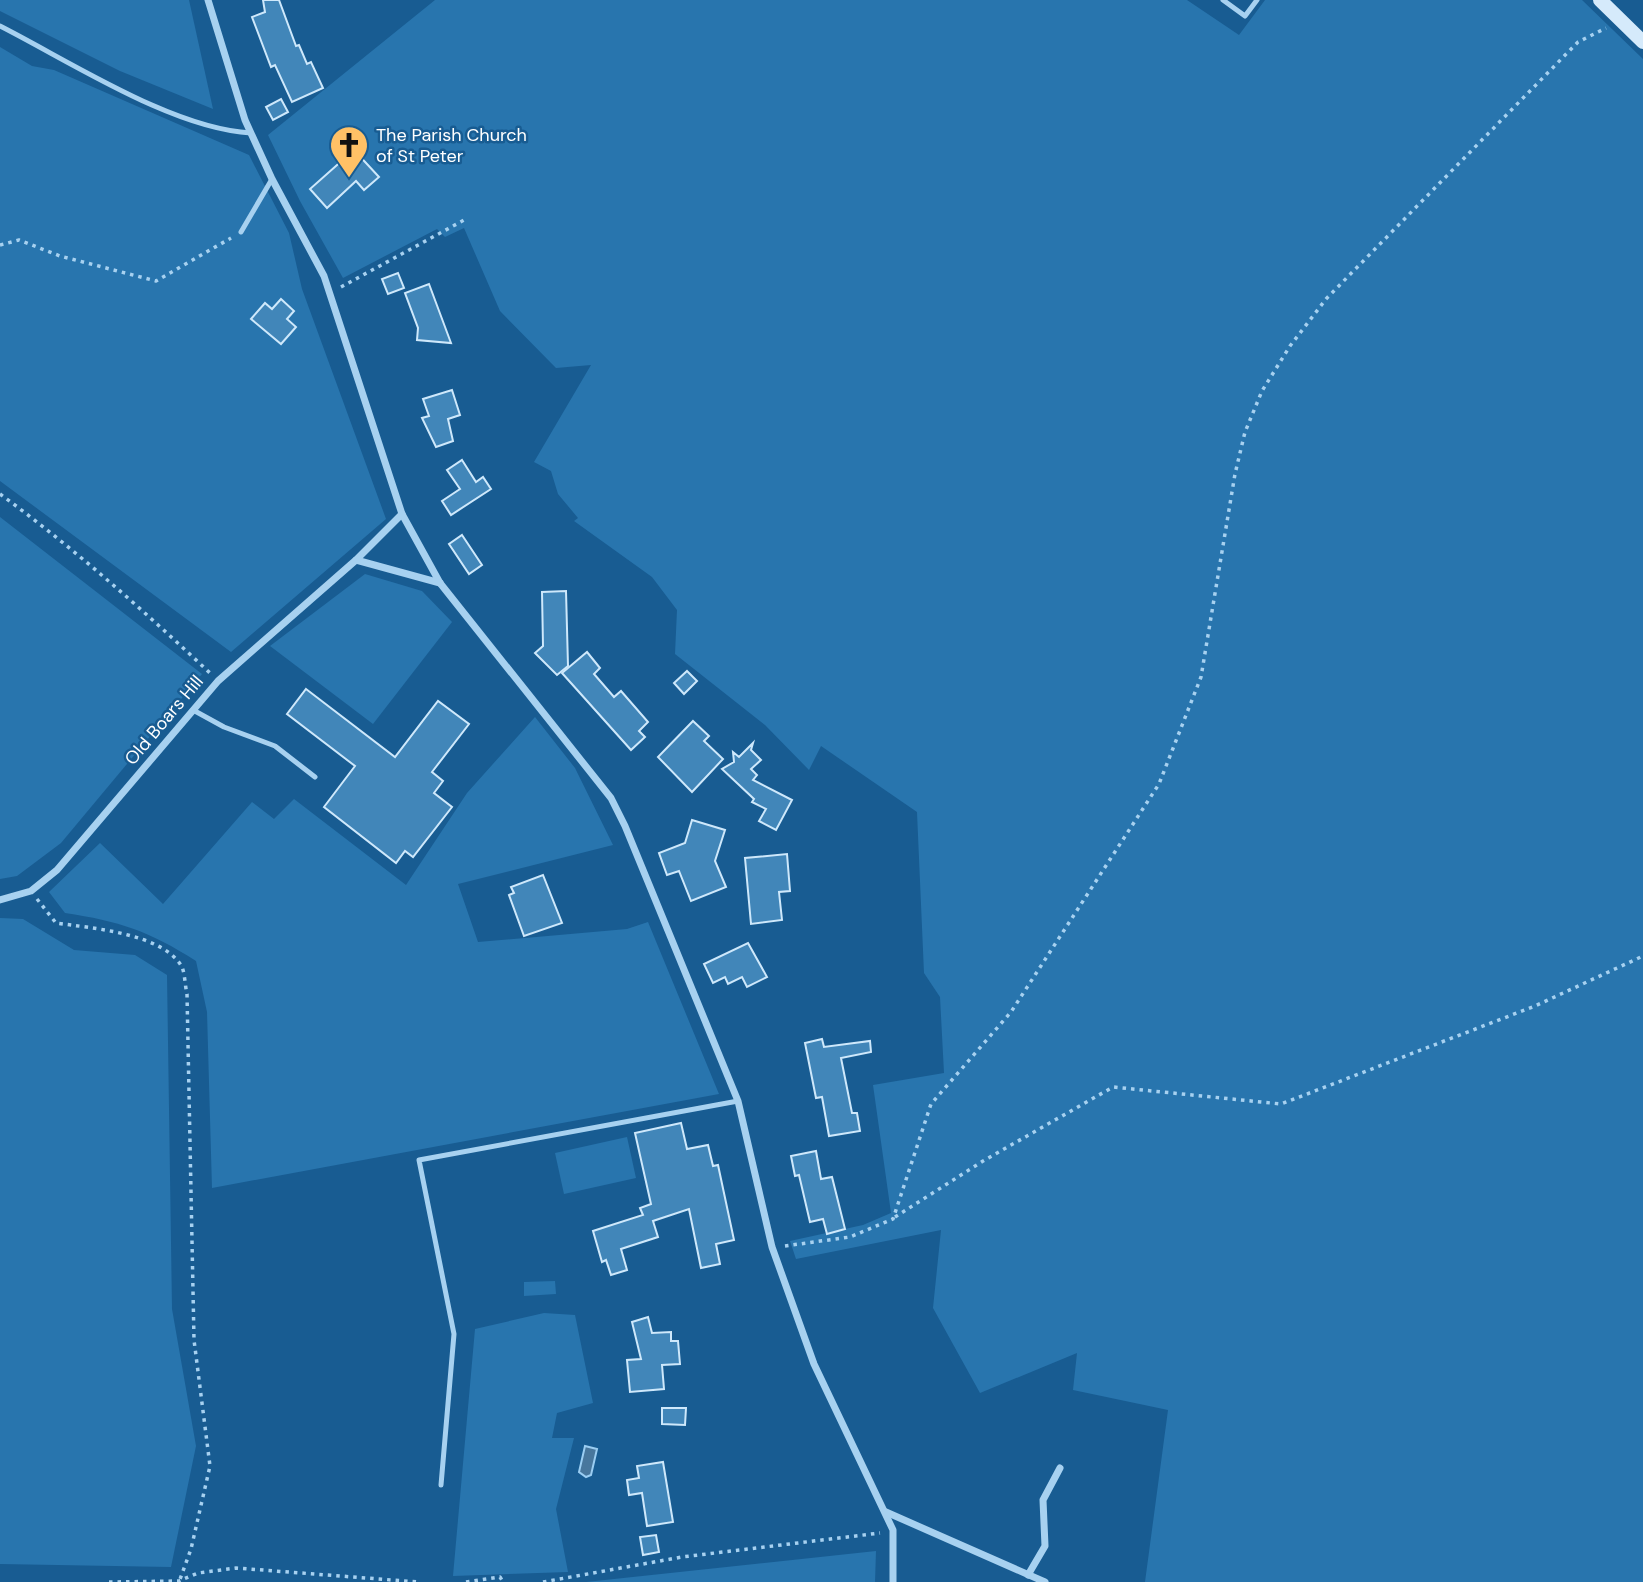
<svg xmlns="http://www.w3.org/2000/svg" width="1643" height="1582" font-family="'DM Sans',sans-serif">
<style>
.green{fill:#2875ae}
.water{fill:#48779d;stroke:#9acdf2;stroke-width:2}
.building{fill:#4186b9;stroke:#cee8fb;stroke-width:2}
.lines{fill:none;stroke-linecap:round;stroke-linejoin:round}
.path{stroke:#a7d1f0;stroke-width:3.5;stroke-dasharray:3.5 5;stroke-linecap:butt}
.service{stroke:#a7d1f0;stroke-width:5}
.minor{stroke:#a7d1f0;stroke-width:7}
.secondary{stroke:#d5eafb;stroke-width:14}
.labels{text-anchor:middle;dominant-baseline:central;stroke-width:5;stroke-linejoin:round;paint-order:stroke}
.poi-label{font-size:18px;fill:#fff;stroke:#185c92;text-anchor:start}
.street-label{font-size:18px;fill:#fff;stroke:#185c92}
</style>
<rect width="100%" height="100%" fill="#185c92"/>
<g class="green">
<path d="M 0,0 L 189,0 L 213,109 L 120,71 L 0,11 Z"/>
<path d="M 435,0 L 1187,0 L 1239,35 L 1265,0 L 1582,0 L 1643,59 L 1643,1582 L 1145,1582 L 1168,1410 L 1073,1390 L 1077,1353 L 980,1393 L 933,1308 L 941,1230 L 796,1259 L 790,1241 L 863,1225 L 891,1213 L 873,1085 L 944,1073 L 940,997 L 924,973 L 917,812 L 821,746 L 809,770 L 765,725 L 675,654 L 677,610 L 652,577 L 574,521 L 578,518 L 558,494 L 551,471 L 534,462 L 591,365 L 556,368 L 500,311 L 464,228 L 445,237 L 437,229 L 343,278 L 300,201 L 268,135 Z"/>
<path d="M 0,47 L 32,66 L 54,70 L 249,155 L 289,233 L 302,289 L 386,519 L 231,652 L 0,481 Z"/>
<path d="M 0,517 L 202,674 L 61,843 L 17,876 L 0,879 Z"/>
<path d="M 365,574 L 422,591 L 452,622 L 373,724 L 270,646 Z"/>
<path d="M 535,717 L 575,768 L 613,845 L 458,884 L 478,942 L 627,929 L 648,922 L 719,1094 L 212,1188 L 207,1012 L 196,961 C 149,931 119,921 65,913 L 49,892 L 100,843 L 163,904 L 252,802 L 274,819 L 294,799 L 406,885 L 467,793 Z"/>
<path d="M 0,918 L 23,919 L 74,950 L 135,955 L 167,975 L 172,1309 L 196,1446 L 171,1567 L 0,1564 Z"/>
<path d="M 627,1137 L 636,1178 L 564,1194 L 555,1153 Z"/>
<path d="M 555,1281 L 556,1294 L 524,1296 L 524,1282 Z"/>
<path d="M 544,1313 L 575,1315 L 593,1403 L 557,1413 L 552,1438 L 574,1438 L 556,1509 L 568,1572 L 453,1576 L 475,1329 Z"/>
<path d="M 876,1551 L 875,1582 L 586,1582 Z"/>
</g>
<path class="water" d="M 585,1446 L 597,1449 L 591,1475 L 586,1477 L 579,1472 Z"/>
<g class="building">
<path d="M 263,0 L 279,0 L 296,46 L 299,45 L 307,64 L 311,62 L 323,88 L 292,102 L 275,65 L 271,67 L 252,17 L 265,12 Z"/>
<path d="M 281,99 L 288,112 L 273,120 L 266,107 Z"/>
<path d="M 354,150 L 379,177 L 364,190 L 356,181 L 327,208 L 310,189 Z"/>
<path d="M 398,273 L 404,288 L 388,294 L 382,279 Z"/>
<path d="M 429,284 L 451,343 L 417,340 L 418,328 L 405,293 Z"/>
<path d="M 281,299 L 294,311 L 287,319 L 296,327 L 281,344 L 251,319 L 265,303 L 272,309 Z"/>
<path d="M 452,390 L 460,415 L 448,419 L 453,441 L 436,447 L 422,418 L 429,416 L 423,399 Z"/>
<path d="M 462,460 L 476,482 L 483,477 L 491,489 L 451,515 L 442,501 L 460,489 L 447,470 Z"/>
<path d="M 462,535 L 482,565 L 469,574 L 449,544 Z"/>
<path d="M 566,591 L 568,666 L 557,675 L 535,653 L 543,646 L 542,592 Z"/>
<path d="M 587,652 L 600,668 L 594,674 L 614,697 L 621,691 L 648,722 L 639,731 L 645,737 L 631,750 L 562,673 Z"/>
<path d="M 687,671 L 697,681 L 684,694 L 674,683 Z"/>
<path d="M 306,689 L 395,757 L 438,701 L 469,724 L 432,772 L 443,781 L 434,793 L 452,807 L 413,857 L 405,851 L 396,863 L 324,807 L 355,766 L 287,714 Z"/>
<path d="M 693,721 L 709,736 L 704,741 L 723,759 L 692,792 L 658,757 Z"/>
<path d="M 753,743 L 751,750 L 761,760 L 751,769 L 757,775 L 753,780 L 792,800 L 776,830 L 759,821 L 766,809 L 752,802 L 754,799 L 722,769 L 734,762 L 733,752 L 739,757 Z"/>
<path d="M 692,820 L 725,830 L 715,861 L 726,887 L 691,901 L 679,871 L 667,875 L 659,853 L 685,843 Z"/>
<path d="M 787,854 L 790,891 L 779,892 L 782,920 L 751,924 L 745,858 Z"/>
<path d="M 543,875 L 562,923 L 524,936 L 509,895 L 514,893 L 511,887 Z"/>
<path d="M 748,943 L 767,977 L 747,987 L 742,977 L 728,984 L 725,977 L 713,983 L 704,964 Z"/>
<path d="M 822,1039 L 824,1047 L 870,1041 L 871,1052 L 841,1058 L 852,1113 L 857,1113 L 860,1131 L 829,1136 L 822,1097 L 816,1098 L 805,1043 Z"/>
<path d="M 681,1123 L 687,1149 L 708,1145 L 713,1166 L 718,1165 L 734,1240 L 716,1244 L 720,1264 L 701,1268 L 689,1209 L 653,1221 L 658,1237 L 621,1249 L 627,1270 L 611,1275 L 606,1260 L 602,1262 L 593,1231 L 643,1215 L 640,1208 L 651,1204 L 635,1133 Z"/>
<path d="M 816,1151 L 821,1179 L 832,1177 L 845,1229 L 827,1234 L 823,1219 L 810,1222 L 799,1175 L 795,1176 L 791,1156 Z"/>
<path d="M 648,1317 L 652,1333 L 671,1332 L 671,1341 L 678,1341 L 680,1364 L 662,1365 L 664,1389 L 630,1392 L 627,1360 L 641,1359 L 632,1322 Z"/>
<path d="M 662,1408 L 686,1408 L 685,1425 L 662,1424 Z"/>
<path d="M 663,1462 L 673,1522 L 647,1526 L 642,1493 L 629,1495 L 627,1480 L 639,1478 L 637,1466 Z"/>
<path d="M 656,1535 L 659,1552 L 643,1555 L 640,1537 Z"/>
</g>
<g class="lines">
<g class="path">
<path d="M 0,245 L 19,240 L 60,256 L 156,281 L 231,238"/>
<path d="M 341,287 L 466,219"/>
<path d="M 0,494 C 75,549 144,611 211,674"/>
<path d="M 37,899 L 56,923 C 90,928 163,933 182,967 C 185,974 185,986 187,994 L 194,1340 L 210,1466 L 191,1549 L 179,1582"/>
<path d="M 895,1217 L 983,1161 L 1113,1087 L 1281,1104 L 1535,1006 L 1643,956"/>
<path d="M 785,1246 L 850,1237 L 893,1219 L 931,1104 L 1011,1012 L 1159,784 L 1201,677 L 1235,474 L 1245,432 L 1262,391 L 1290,346 L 1326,299 L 1578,42 L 1606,28"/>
<path d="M 109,1582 L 179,1581 L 198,1573 L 236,1568 L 418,1582"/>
<path d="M 466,1582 L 500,1577 L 503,1582"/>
<path d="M 543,1582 L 682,1557 L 880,1533"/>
</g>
<g class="service">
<path d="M 1223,0 L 1245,16 L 1257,0"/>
<path d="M 0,26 C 71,62 173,129 251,133"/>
<path d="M 241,232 L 272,179"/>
<path d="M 193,710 L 224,727 L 275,746 L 315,777"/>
<path d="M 441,1485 L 454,1334 L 419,1160 L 738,1101"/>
</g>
<g class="minor">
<path d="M 208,0 L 245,120 L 272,179 L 324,276 L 402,514 L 440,583 L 611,798 L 625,826 L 738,1101 L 772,1247 L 814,1364 L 893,1530 L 893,1582"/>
<path d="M 356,560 L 440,583"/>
<path d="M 0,900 L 31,891 L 57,870 L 218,681 L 356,560 L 402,514"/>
<path d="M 886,1512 L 1045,1582"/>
<path d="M 1028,1575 L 1045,1546 L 1043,1500 L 1060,1468"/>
</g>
<path class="secondary" d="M 1600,0 L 1643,42"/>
</g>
<defs>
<symbol id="church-pin" viewBox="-11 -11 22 30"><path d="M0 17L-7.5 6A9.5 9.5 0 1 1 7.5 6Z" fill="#ffc166" stroke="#185c92"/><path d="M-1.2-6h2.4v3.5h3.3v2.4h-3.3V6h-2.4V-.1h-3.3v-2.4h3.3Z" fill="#111"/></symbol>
</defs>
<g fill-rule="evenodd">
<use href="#church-pin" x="327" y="123" width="44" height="60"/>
</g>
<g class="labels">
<g class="poi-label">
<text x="376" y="135">The Parish Church<tspan x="376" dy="21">of St Peter</tspan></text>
</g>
<g class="street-label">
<text transform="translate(164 720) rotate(-50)">Old Boars Hill</text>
</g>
</g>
</svg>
